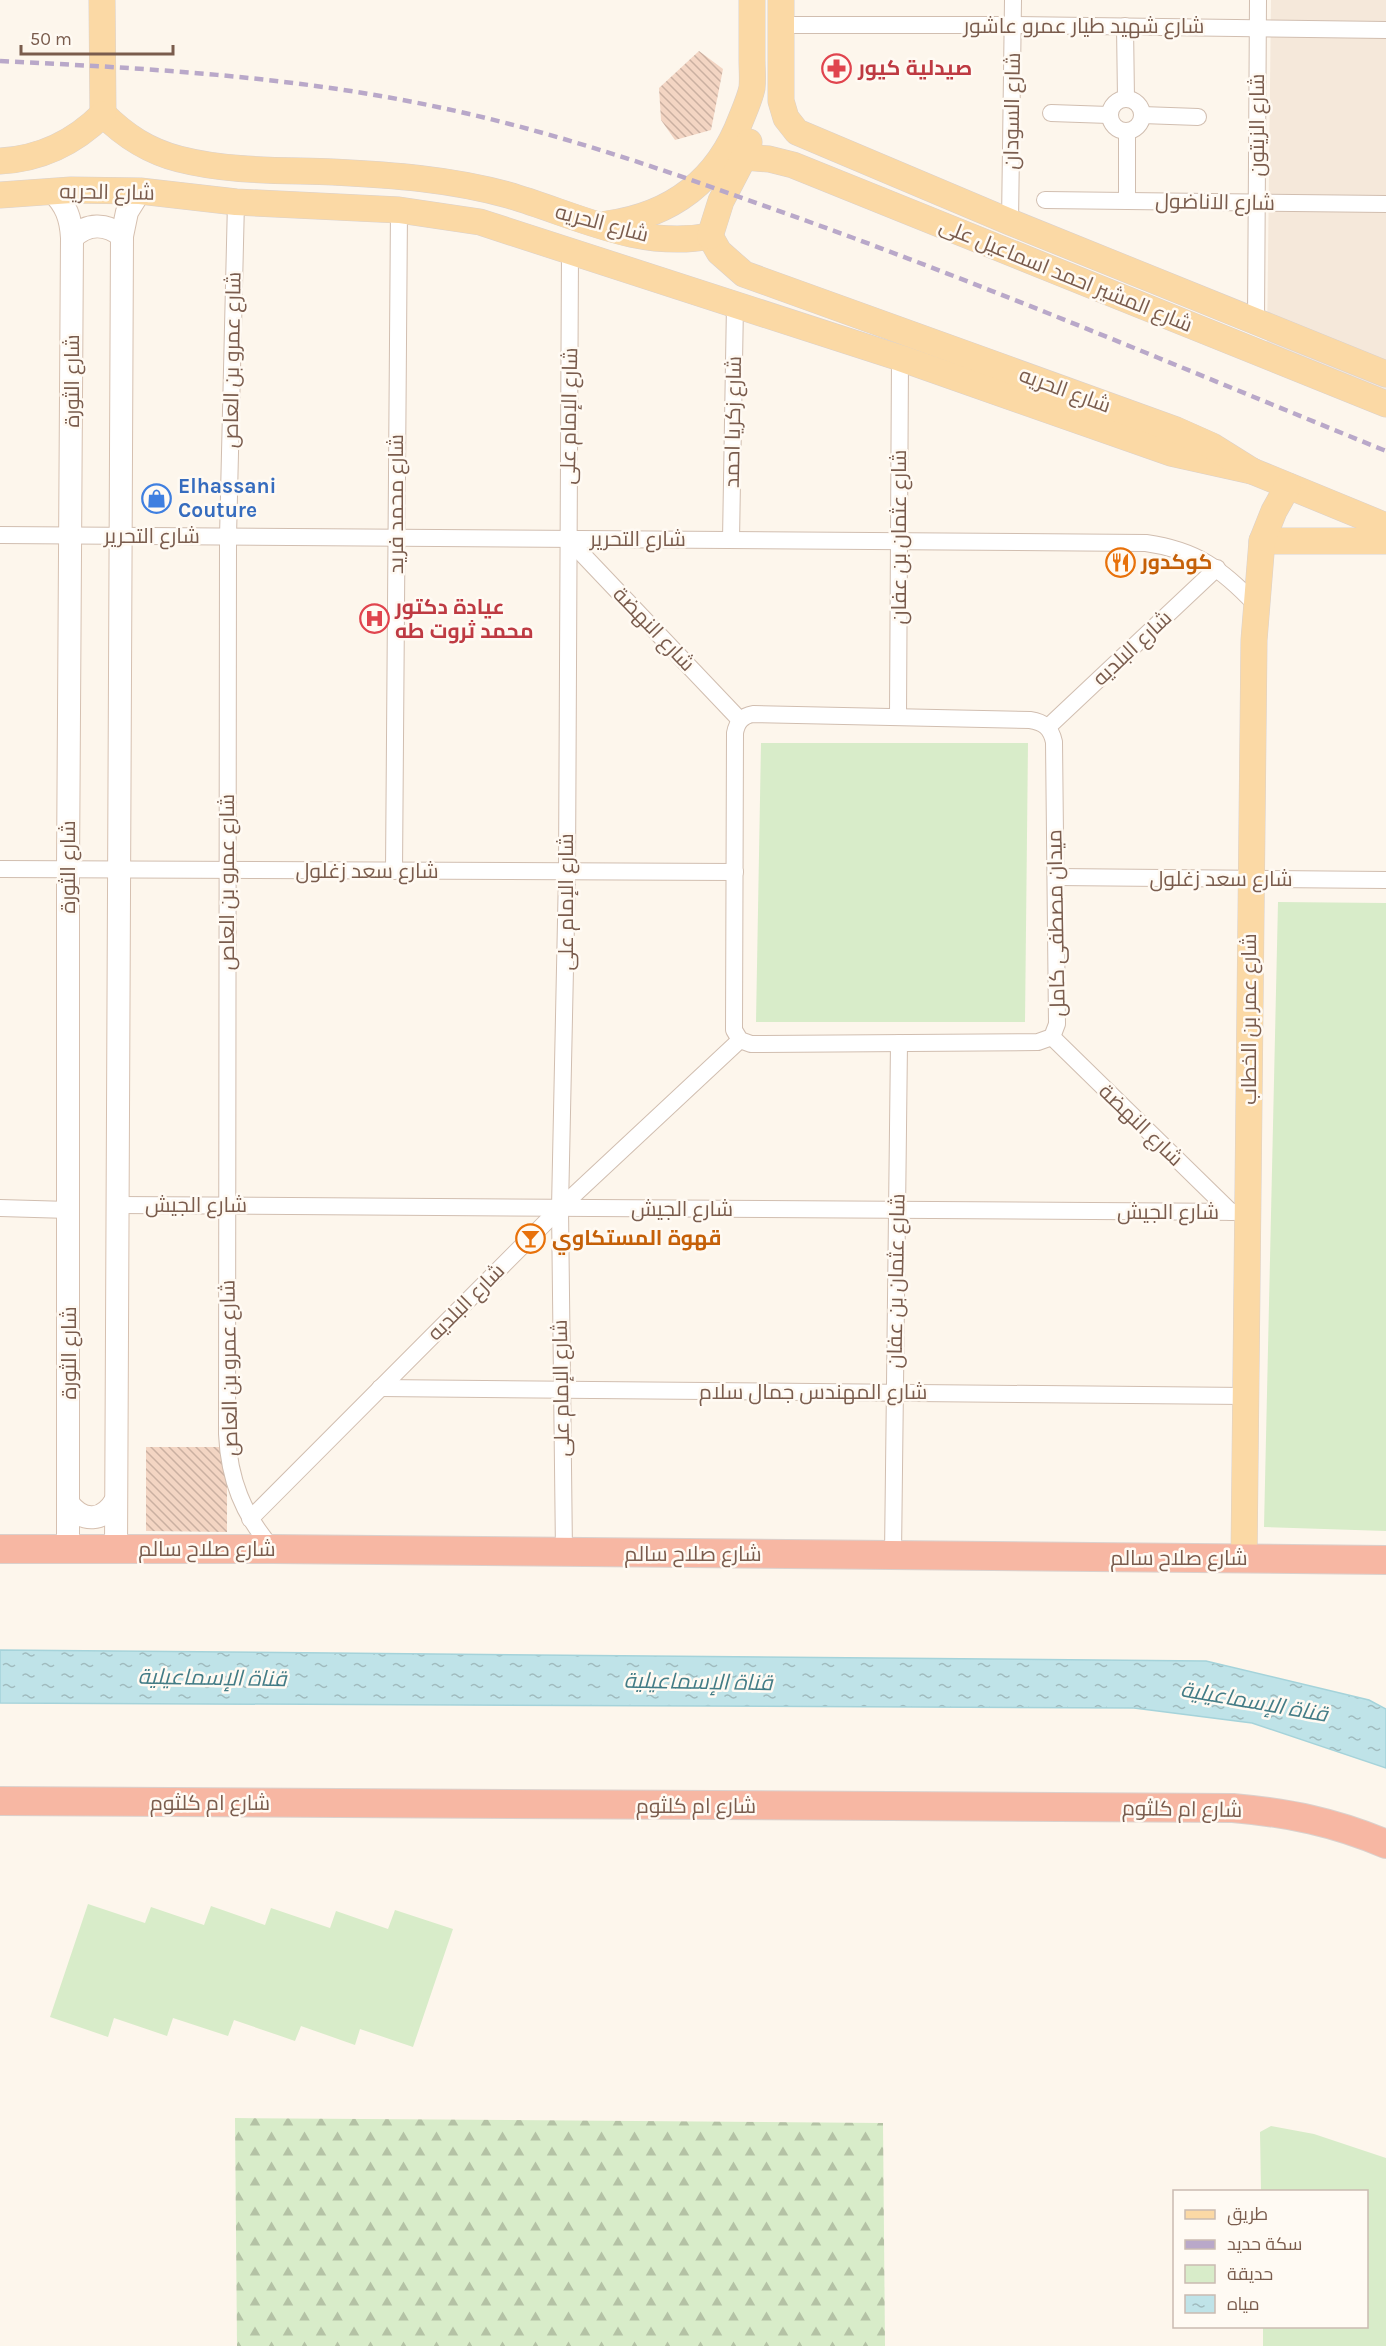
<svg xmlns="http://www.w3.org/2000/svg" width="1386" height="2346" font-family="Karla,Cairo,sans-serif">
<style>
.residential{fill:#f5e8da}
.green{fill:#d8ecc9}
.forest{fill:url(#forest-firs)}
.water{fill:url(#water-ripples);stroke:#a5d3da;stroke-width:1.5}
.building{fill:url(#building-back-hatch)}
.lines{fill:none;stroke-linecap:round;stroke-linejoin:round}
.street-casing{stroke:#d1beb0;stroke-width:18}
.secondary-casing{stroke:#d6c0b0;stroke-width:24}
.primary-casing{stroke:#dad1cd;stroke-width:27}
.highway-casing{stroke:#dad1cd;stroke-width:30}
.street{stroke:#fff;stroke-width:16}
.secondary{stroke:#fff;stroke-width:22}
.primary{stroke:#fbd9a5;stroke-width:26}
.highway{stroke:#f7b7a3;stroke-width:28}
.rail{stroke:#b9a8c9;stroke-width:4.5;stroke-dasharray:9 6;stroke-linecap:butt}
.labels{text-anchor:middle;dominant-baseline:central;stroke-width:5;stroke-linejoin:round;paint-order:stroke}
.street-label{font-size:21px;fill:#7a5c4d;stroke:#fffaf3}
.health-label{font-size:21px;font-weight:bold;fill:#be3a42;stroke:#fffaf3;text-anchor:start}
.shop-label{font-size:21px;font-weight:bold;fill:#366cbe;stroke:#fffaf3;text-anchor:start}
.food-label{font-size:21px;font-weight:bold;fill:#c56008;stroke:#fffaf3;text-anchor:start}
.water-label{font-size:22px;font-style:italic;fill:#437c86;stroke:#fffaf3}
</style>
<defs>
<pattern id="forest-firs" width="22" height="20" patternUnits="userSpaceOnUse" patternTransform="scale(1.5)"><rect width="22" height="20" fill="#d8ecc9"/><path d="M5 1l3.5 6h-7zM16 11l3.5 6h-7z" fill="#b4c2a5"/></pattern>
<pattern id="water-ripples" width="26" height="14" patternUnits="userSpaceOnUse" patternTransform="scale(1.5)"><rect width="26" height="14" fill="#bfe3e8"/><path d="M2 4q2-2 4 0t4 0M15 11q2-2 4 0t4 0" fill="none" stroke="#a0bbbe"/></pattern>
<pattern id="building-back-hatch" width="6" height="6" patternUnits="userSpaceOnUse" patternTransform="scale(1.5)"><rect width="6" height="6" fill="#f3d5c3"/><path d="M-1 5l2 2M0 0l6 6M5-1l2 2" fill="none" stroke="#cab0a1"/></pattern>
</defs>
<rect width="100%" height="100%" fill="#fdf6ec"/>
<path class="residential" d="M 1271,0 L 1386,0 L 1386,391 L 1267,344 Z"/>
<g class="green">
<path d="M 761,743 L 1028,743 L 1025,1022 L 756,1022 Z"/>
<path d="M 1278,902 L 1386,903 L 1386,1531 L 1264,1527 Z"/>
<path d="M 88,1904 L 145,1923 L 151,1907 L 204,1925 L 211,1906 L 265,1925 L 271,1908 L 330,1928 L 336,1911 L 388,1929 L 395,1910 L 453,1929 L 413,2047 L 360,2029 L 355,2045 L 301,2026 L 295,2041 L 234,2020 L 228,2036 L 173,2018 L 167,2036 L 114,2018 L 108,2037 L 50,2017 Z"/>
<path d="M 1271,2126 L 1314,2134 L 1386,2158 L 1386,2346 L 1263,2346 L 1263,2327 L 1366,2326 L 1366,2192 L 1261,2191 L 1260,2132 Z"/>
</g>
<path class="forest" d="M 235,2118 L 883,2123 L 885,2346 L 237,2346 Z"/>
<path class="water" d="M 0,1650 L 1206,1661 L 1369,1700 L 1386,1709 L 1386,1768 L 1252,1723 L 1134,1708 L 0,1703 Z"/>
<g class="building">
<path d="M 699,51 L 723,69 L 711,130 L 675,140 L 661,120 L 659,88 Z"/>
<path d="M 146,1447 L 227,1447 L 227,1532 L 146,1531 Z"/>
</g>
<g class="lines">
<defs>
<g id="street">
<path d="M 781,25 L 1013,25 L 1386,30"/>
<path d="M 1125,26 L 1126,99"/>
<circle cx="1126" cy="115" r="16"/>
<path d="M 1051,113 L 1109,115"/>
<path d="M 1142,115 L 1198,117"/>
<path d="M 1127,132 L 1127,201"/>
<path d="M 1045,200 L 1386,204"/>
<path d="M 236,202 L 228,537 L 227,1434 C 229,1479 243,1515 273,1549"/>
<path d="M 1010,222 L 1013,0"/>
<path d="M 1256,321 L 1258,0"/>
<path d="M 0,535 L 1146,543 C 1196,550 1222,569 1256,605"/>
<path d="M 568,539 L 740,720"/>
<path d="M 731,540 L 735,304"/>
<path d="M 753,714 L 1030,720 C 1044,722 1051,728 1054,742 L 1057,1024 L 1052,1037 L 1038,1042 L 751,1044 L 740,1040 L 734,1030 L 735,733 C 737,722 742,716 753,714 Z"/>
<path d="M 898,717 L 900,358"/>
<path d="M 1048,727 L 1217,568"/>
<path d="M 0,869 L 735,872"/>
<path d="M 394,871 L 399,210"/>
<path d="M 1056,877 L 1386,880"/>
<path d="M 1052,1037 L 1231,1212"/>
<path d="M 117,1205 L 1247,1212"/>
<path d="M 0,1208 L 69,1210"/>
<path d="M 380,1388 L 1246,1396"/>
<path d="M 250,1519 L 560,1208 L 740,1040"/>
<path d="M 564,1553 L 560,1208 L 567,873 L 570,250"/>
<path d="M 893,1555 L 899,1043"/>
</g>
<g id="secondary">
<path d="M 52,191 C 66,205 71,218 72,238 L 68,870 L 68,1549"/>
<path d="M 72,238 C 87,223 106,223 122,236"/>
<path d="M 68,1503 C 83,1523 103,1522 116,1500"/>
<path d="M 116,1550 L 122,236 L 127,212 L 140,191"/>
</g>
<g id="primary">
<path d="M 102,0 L 103,114"/>
<path d="M 781,0 L 781,101 L 786,118 L 797,132 L 1010,222 L 1386,374"/>
<path d="M 103,114 C 125,136 148,151 179,159 C 230,172 282,170 333,172 C 392,175 450,179 508,195 C 574,214 639,250 710,236"/>
<path d="M 744,157 L 769,159 L 793,165 L 1386,404"/>
<path d="M 0,161 C 40,159 75,142 103,114"/>
<path d="M 0,195 L 71,190 L 140,191 L 236,202 L 399,210 L 480,222 L 900,358 L 1171,453 L 1252,471"/>
<path d="M 607,224 C 672,215 718,180 741,119 C 745,109 750,98 752,88 C 753,79 752,69 752,60 C 752,40 752,20 752,0"/>
<path d="M 710,236 L 719,252 L 744,274 L 1176,430 L 1212,446 L 1252,471 L 1386,526"/>
<path d="M 710,236 L 721,201 L 744,157 L 749,142"/>
<path d="M 1262,541 L 1386,541"/>
<path d="M 1244,1558 L 1254,640 L 1262,541 L 1274,511 L 1288,486"/>
</g>
<g id="highway">
<path d="M 0,1549 L 273,1549 L 1386,1560"/>
<path d="M 0,1801 L 1233,1808 C 1289,1813 1334,1822 1386,1844"/>
</g>
</defs>
<use href="#street" class="street-casing"/>
<use href="#secondary" class="secondary-casing"/>
<use href="#primary" class="primary-casing"/>
<use href="#highway" class="highway-casing"/>
<use href="#street" class="street"/>
<use href="#secondary" class="secondary"/>
<use href="#primary" class="primary"/>
<use href="#highway" class="highway"/>
<path class="rail" d="M 0,61 C 139,68 276,75 413,102 C 533,125 648,164 762,205 C 973,279 1179,367 1386,451"/>
</g>
<defs>
<symbol id="pharmacy-ring" viewBox="-11 -11 22 22"><circle r="9.5" fill="#fffaf3" stroke="#e0444e" stroke-width="1.5"/><path d="M-2-6h4v4h4v4h-4v4h-4v-4h-4v-4h4Z" fill="#e0444e"/></symbol>
<symbol id="shop-ring" viewBox="-11 -11 22 22"><circle r="9.5" fill="#fffaf3" stroke="#3f7fe0" stroke-width="1.5"/><path d="M-5-2.5h2.3a2.7 3.5 0 0 1 5.4 0H5L5.5 6h-11ZM-1.5-2.5h3a1.5 2.3 0 0 0-3 0Z" fill="#3f7fe0"/></symbol>
<symbol id="restaurant-ring" viewBox="-11 -11 22 22"><circle r="9.5" fill="#fffaf3" stroke="#e8710a" stroke-width="1.5"/><path d="M-5-6h1v4h1v-4h1v4h1v-4h1v5L-1.5 .5V6h-2V.5L-5-1ZM5-6V6H3V1.5H1.5Q1.5-4 5-6Z" fill="#e8710a"/></symbol>
<symbol id="hospital-ring" viewBox="-11 -11 22 22"><circle r="9.5" fill="#fffaf3" stroke="#e0444e" stroke-width="1.5"/><path d="M-5-5h3v3.5h4V-5h3V5h-3V1.5h-4V5h-3Z" fill="#e0444e"/></symbol>
<symbol id="bar-ring" viewBox="-11 -11 22 22"><circle r="9.5" fill="#fffaf3" stroke="#e8710a" stroke-width="1.5"/><path d="M-6-5H6L.8 .8V4.5H3.5V6h-7V4.5H-.8V.8Z" fill="#e8710a"/></symbol>
</defs>
<g fill-rule="evenodd">
<use href="#pharmacy-ring" x="820" y="52" width="33" height="33"/>
<use href="#shop-ring" x="140" y="482" width="33" height="33"/>
<use href="#restaurant-ring" x="1104" y="546" width="33" height="33"/>
<use href="#hospital-ring" x="358" y="602" width="33" height="33"/>
<use href="#bar-ring" x="514" y="1222" width="33" height="33"/>
</g>
<g class="labels">
<g class="street-label">
<text x="1084" y="26">شارع شهيد طيار عمرو عاشور</text>
<text transform="translate(1012 111) rotate(-89)">شارع السودان</text>
<text transform="translate(1257 125) rotate(-90)">شارع الزيتون</text>
<text transform="translate(107 192) rotate(1)">شارع الحريه</text>
<text transform="translate(1215 202) rotate(1)">شارع الاناضول</text>
<text transform="translate(602 223) rotate(15)">شارع الحريه</text>
<text transform="translate(1066 275) rotate(22)">شارع المشير احمد اسماعيل على</text>
<text transform="translate(232 360) rotate(-89)">شارع عمرو بن العاص</text>
<text transform="translate(72 381) rotate(-90)">شارع الثورة</text>
<text transform="translate(1065 390) rotate(20)">شارع الحريه</text>
<text transform="translate(569 416) rotate(-89)">شارع الإمام على</text>
<text transform="translate(733 422) rotate(-89)">شارع زكريا احمد</text>
<text transform="translate(396 504) rotate(-90)">شارع محمد فريد</text>
<text x="152" y="536">شارع التحرير</text>
<text transform="translate(899 537) rotate(-90)">شارع عثمان بن عفان</text>
<text x="638" y="539">شارع التحرير</text>
<text transform="translate(654 629) rotate(46)">شارع النهضة</text>
<text transform="translate(1132 648) rotate(-43)">شارع البلديه</text>
<text transform="translate(68 867) rotate(-90)">شارع الثورة</text>
<text x="367" y="871">شارع سعد زغلول</text>
<text x="1221" y="879">شارع سعد زغلول</text>
<text transform="translate(227 882) rotate(-90)">شارع عمرو بن العاص</text>
<text transform="translate(566 902) rotate(-90)">شارع الإمام على</text>
<text transform="translate(1056 923) rotate(-91)">ميدان مصطفى كامل</text>
<text transform="translate(1249 1019) rotate(-90)">شارع عمر بن الخطاب</text>
<text transform="translate(1141 1125) rotate(44)">شارع النهضة</text>
<text x="196" y="1205">شارع الجيش</text>
<text x="682" y="1209">شارع الجيش</text>
<text x="1168" y="1212">شارع الجيش</text>
<text transform="translate(896 1281) rotate(-89)">شارع عثمان بن عفان</text>
<text transform="translate(466 1302) rotate(-45)">شارع البلديه</text>
<text transform="translate(69 1353) rotate(-90)">شارع الثورة</text>
<text transform="translate(229 1368) rotate(-91)">شارع عمرو بن العاص</text>
<text transform="translate(561 1388) rotate(-91)">شارع الإمام على</text>
<text x="813" y="1392">شارع المهندس جمال سلام</text>
<text x="207" y="1549">شارع صلاح سالم</text>
<text x="693" y="1554">شارع صلاح سالم</text>
<text x="1179" y="1558">شارع صلاح سالم</text>
<text x="210" y="1803">شارع ام كلثوم</text>
<text x="696" y="1806">شارع ام كلثوم</text>
<text transform="translate(1182 1809) rotate(1)">شارع ام كلثوم</text>
</g>
<g class="health-label">
<text x="858" y="68">صيدلية كيور</text>
<text x="395" y="607">عيادة دكتور<tspan x="395" dy="24">محمد ثروت طه</tspan></text>
</g>
<g class="shop-label">
<text x="178" y="486">Elhassani<tspan x="178" dy="24">Couture</tspan></text>
</g>
<g class="food-label">
<text x="1141" y="562">كوكدور</text>
<text x="552" y="1238">قهوة المستكاوي</text>
</g>
<g class="water-label">
<text transform="translate(212 1678) rotate(1)">قناة الإسماعيلية</text>
<text transform="translate(698 1682) rotate(1)">قناة الإسماعيلية</text>
<text transform="translate(1254 1702) rotate(10)">قناة الإسماعيلية</text>
</g>
</g>
<rect x="1173" y="2190" width="195" height="138" fill="#fffaf3" stroke="#cabbb1" stroke-width="1.5"/>
<rect x="1185" y="2210" width="30" height="9" fill="#fbd9a5" stroke="#cabbb1" stroke-width="1.5"/>
<text x="1227" y="2220" font-size="18" fill="#7a5c4d">طريق</text>
<rect x="1185" y="2240" width="30" height="9" fill="#b9a8c9" stroke="#cabbb1" stroke-width="1.5"/>
<text x="1227" y="2250" font-size="18" fill="#7a5c4d">سكة حديد</text>
<rect x="1185" y="2265" width="30" height="18" fill="#d8ecc9" stroke="#cabbb1" stroke-width="1.5"/>
<text x="1227" y="2280" font-size="18" fill="#7a5c4d">حديقة</text>
<rect x="1185" y="2295" width="30" height="18" fill="url(#water-ripples)" stroke="#cabbb1" stroke-width="1.5"/>
<text x="1227" y="2310" font-size="18" fill="#7a5c4d">مياه</text>
<path d="M21 45v9h152v-9" fill="none" stroke="#7a5c4d" stroke-width="3"/>
<text x="30" y="45" font-size="18" fill="#7a5c4d" stroke="#fffaf3" stroke-width="4.5" paint-order="stroke">50 m</text>
</svg>
